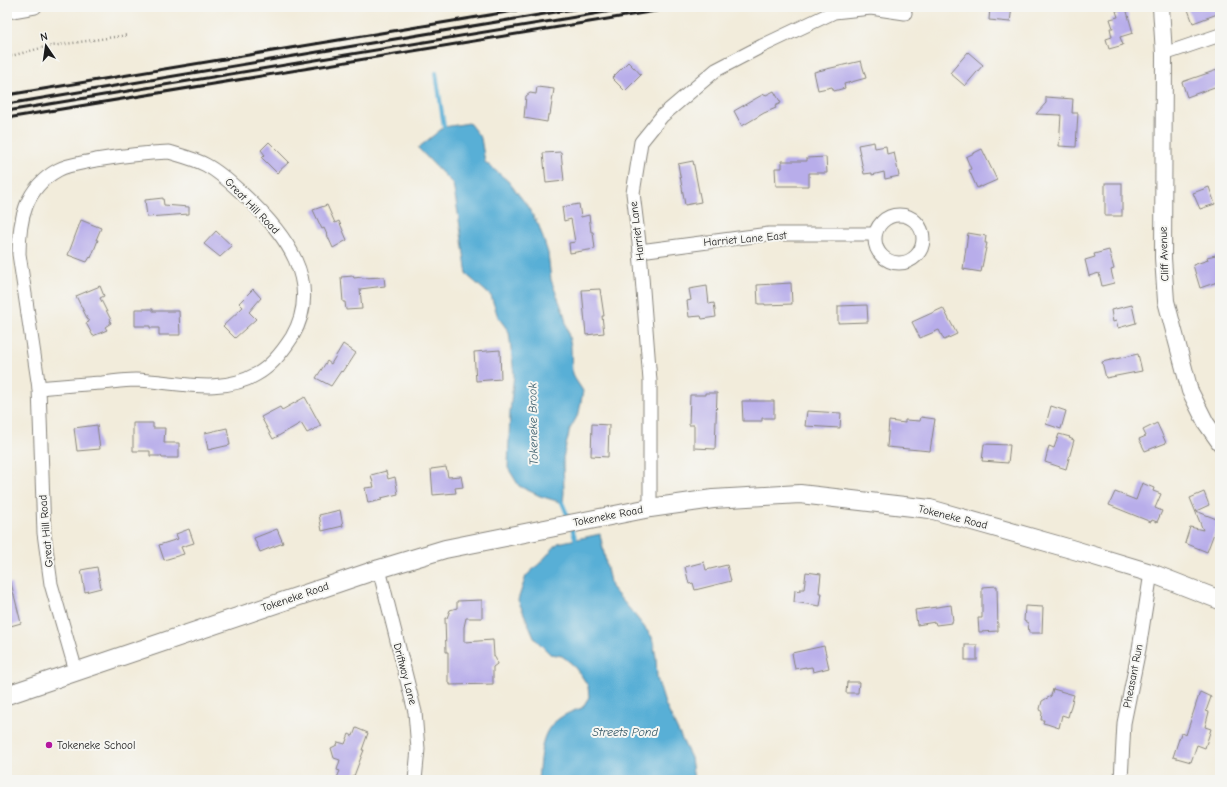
<svg xmlns="http://www.w3.org/2000/svg" width="1227" height="787" font-family="'Comic Neue',sans-serif">
<style>
.water{fill:#59afd6;stroke:#3a6679}
.lines{fill:none;stroke-linecap:round;stroke-linejoin:round}
.stream{stroke:#59afd6;stroke-width:4}
.building{fill:#b8adea}
.minor-casing{stroke:#87847c;stroke-width:15}
.tertiary-casing{stroke:#87847c;stroke-width:18}
.secondary-casing{stroke:#87847c;stroke-width:20}
.path{stroke:#87847c;stroke-width:2.5;stroke-dasharray:1 3;stroke-linecap:butt}
.minor{stroke:#fff;stroke-width:13}
.tertiary{stroke:#fff;stroke-width:16}
.secondary{stroke:#fff;stroke-width:18}
.rail{stroke:#1c1c1c;stroke-width:3}
.poi-dot{fill:#b5179e;stroke:#f6f6f2;stroke-width:1.5}
.labels{text-anchor:middle;dominant-baseline:central;stroke-width:4;stroke-linejoin:round;paint-order:stroke}
.street-label{font-size:11px;fill:#1c1c1c;stroke:#f6f6f2}
.poi-label{font-size:11px;fill:#1c1c1c;stroke:#f6f6f2;text-anchor:start}
.water-label{font-size:12px;font-style:italic;fill:#345766;stroke:#f6f6f2}
</style>
<rect width="100%" height="100%" fill="#f6f6f2"/>
<filter id="ink" filterUnits="userSpaceOnUse"><feTurbulence type="fractalNoise" baseFrequency=".025" numOctaves="2"/><feDisplacementMap in="SourceGraphic" scale="8" xChannelSelector="R" yChannelSelector="G"/><feConvolveMatrix kernelMatrix="1 2 1 2 8 2 1 2 1" color-interpolation-filters="sRGB"/></filter>
<filter id="wash" filterUnits="userSpaceOnUse"><feTurbulence type="fractalNoise" baseFrequency=".012" numOctaves="4" result="noise"/><feDisplacementMap in="SourceGraphic" scale="16" xChannelSelector="R" yChannelSelector="G"/><feGaussianBlur stdDeviation="0.9" result="paint"/><feColorMatrix in="noise" values="0 0 0 0 0 0 0 0 0 0 0 0 0 0 0 0 0 1.4 0 .05"/><feComposite in="paint" operator="in"/></filter>
<g filter="url(#wash)">
<rect width="100%" height="100%" fill="#f2ecdb"/>
<g class="water">
<path d="M 469,123 L 481,138 L 485,162 L 508,181 L 526,204 L 539,226 L 548,253 L 551,280 L 564,314 L 571,346 L 572,374 L 583,391 L 579,413 L 570,429 L 563,458 L 564,493 L 563,503 L 540,496 L 519,486 L 508,468 L 510,412 L 514,374 L 509,332 L 498,317 L 491,296 L 467,275 L 458,213 L 453,184 L 418,148 L 444,127 Z"/>
<path d="M 600,534 L 611,587 L 638,619 L 652,637 L 656,657 L 657,678 L 665,704 L 691,758 L 694,780 L 538,780 C 542,741 540,721 582,708 L 589,697 L 588,686 L 581,675 L 571,663 L 562,656 L 550,654 L 535,639 L 518,600 L 526,576 L 540,563 L 558,543 Z"/>
</g>
<g class="lines">
<g class="stream">
<path d="M 436,73 L 444,127 L 446,132"/>
<path d="M 561,500 L 569,519"/>
<path d="M 572,528 L 577,544"/>
</g>
</g>
<g id="blocks">
<g class="building">
<path d="M 990,7 L 1012,7 L 1010,22 L 989,20 Z"/>
<path d="M 1187,7 L 1220,7 L 1220,13 L 1193,23 Z"/>
<path d="M 1126,8 L 1133,33 L 1120,37 L 1123,45 L 1109,49 L 1106,39 L 1112,37 L 1110,28 L 1113,28 L 1110,19 L 1118,17 L 1116,11 Z"/>
<path d="M 968,52 L 983,65 L 965,86 L 950,73 Z"/>
<path d="M 861,61 L 866,78 L 844,84 L 845,88 L 834,91 L 832,87 L 818,90 L 814,72 Z"/>
<path d="M 628,62 L 634,68 L 634,67 L 641,75 L 625,91 L 612,78 Z"/>
<path d="M 1220,69 L 1220,85 L 1187,97 L 1182,82 Z"/>
<path d="M 537,87 L 554,89 L 550,115 L 548,115 L 547,122 L 524,118 L 526,96 L 530,93 L 536,94 Z"/>
<path d="M 774,91 L 781,103 L 775,106 L 776,108 L 764,113 L 742,126 L 734,111 L 762,95 L 765,94 L 766,95 Z"/>
<path d="M 1046,97 L 1073,99 L 1072,113 L 1078,113 L 1076,147 L 1059,146 L 1061,115 L 1036,114 L 1046,103 Z"/>
<path d="M 269,142 L 289,162 L 277,173 L 262,158 L 265,155 L 261,150 Z"/>
<path d="M 874,142 L 875,148 L 886,146 L 887,154 L 894,152 L 899,176 L 885,179 L 884,172 L 872,175 L 872,173 L 864,174 L 858,145 Z"/>
<path d="M 982,149 L 997,180 L 981,187 L 981,186 L 977,188 L 969,170 L 971,169 L 966,157 Z"/>
<path d="M 561,152 L 564,181 L 546,183 L 543,153 Z"/>
<path d="M 826,157 L 827,173 L 809,173 L 809,186 L 776,186 L 775,168 L 782,168 L 782,161 L 807,161 L 807,158 Z"/>
<path d="M 693,161 L 701,202 L 685,205 L 678,164 Z"/>
<rect x="1105" y="183" width="17" height="33"/>
<path d="M 1209,187 L 1215,204 L 1200,209 L 1193,193 Z"/>
<path d="M 163,198 L 164,205 L 189,207 L 189,214 L 147,217 L 145,200 Z"/>
<path d="M 579,204 L 581,217 L 589,215 L 591,232 L 593,232 L 595,249 L 570,253 L 569,243 L 575,242 L 571,219 L 564,221 L 562,207 Z"/>
<path d="M 327,205 L 335,223 L 339,221 L 347,240 L 333,248 L 324,228 L 322,229 L 313,210 Z"/>
<path d="M 81,220 L 101,228 L 96,240 L 98,240 L 91,258 L 90,257 L 87,262 L 68,255 Z"/>
<path d="M 216,231 L 232,246 L 220,257 L 204,244 Z"/>
<path d="M 968,233 L 986,236 L 985,243 L 987,243 L 981,272 L 963,269 Z"/>
<path d="M 1109,250 L 1114,269 L 1111,270 L 1114,283 L 1102,286 L 1099,273 L 1089,276 L 1085,260 L 1095,257 L 1094,254 Z"/>
<path d="M 1220,254 L 1220,281 L 1200,288 L 1193,265 L 1208,260 L 1207,257 Z"/>
<path d="M 353,276 L 354,278 L 362,277 L 362,278 L 384,277 L 385,286 L 360,289 L 362,309 L 346,310 L 345,302 L 343,302 L 341,277 Z"/>
<path d="M 791,283 L 792,304 L 765,305 L 765,304 L 758,304 L 757,285 Z"/>
<path d="M 100,286 L 104,296 L 100,298 L 111,320 L 110,321 L 111,323 L 105,327 L 107,330 L 93,336 L 86,323 L 89,322 L 76,296 Z"/>
<path d="M 707,286 L 709,304 L 714,303 L 716,317 L 702,319 L 701,316 L 689,317 L 687,301 L 691,300 L 689,289 Z"/>
<path d="M 253,289 L 261,298 L 249,312 L 256,319 L 235,338 L 223,326 L 243,307 L 239,303 Z"/>
<path d="M 600,289 L 604,316 L 602,316 L 604,333 L 586,335 L 582,290 Z"/>
<path d="M 867,305 L 868,322 L 838,323 L 838,306 Z"/>
<path d="M 1132,305 L 1136,323 L 1118,328 L 1116,321 L 1113,322 L 1111,310 Z"/>
<path d="M 943,308 L 957,334 L 944,340 L 939,330 L 920,338 L 912,322 Z"/>
<path d="M 135,309 L 153,309 L 153,311 L 179,311 L 180,335 L 159,335 L 159,328 L 150,328 L 150,326 L 135,326 Z"/>
<path d="M 343,344 L 356,353 L 347,367 L 346,366 L 342,372 L 341,371 L 331,386 L 316,378 L 327,361 L 331,364 Z"/>
<path d="M 500,350 L 501,379 L 476,381 L 474,352 Z"/>
<path d="M 1138,354 L 1142,371 L 1106,378 L 1102,362 Z"/>
<path d="M 705,393 L 717,393 L 715,449 L 694,448 L 694,425 L 689,425 L 690,395 L 705,395 Z"/>
<path d="M 305,397 L 321,426 L 307,433 L 301,423 L 273,439 L 261,417 L 280,407 L 282,410 Z"/>
<path d="M 742,401 L 774,401 L 774,418 L 762,418 L 762,421 L 743,421 Z"/>
<path d="M 1051,406 L 1066,411 L 1061,429 L 1046,424 Z"/>
<path d="M 807,411 L 841,413 L 840,428 L 805,426 Z"/>
<path d="M 921,417 L 935,419 L 930,451 L 887,447 L 889,421 L 905,423 L 905,420 L 920,421 Z"/>
<path d="M 133,423 L 153,423 L 153,428 L 165,428 L 164,443 L 179,443 L 179,458 L 162,458 L 161,456 L 150,456 L 150,451 L 133,451 Z"/>
<path d="M 1157,423 L 1166,443 L 1145,451 L 1139,439 L 1146,436 L 1143,430 Z"/>
<path d="M 592,424 L 609,425 L 608,457 L 591,456 Z"/>
<path d="M 97,425 L 100,449 L 77,451 L 74,428 Z"/>
<path d="M 227,428 L 230,445 L 208,450 L 205,433 Z"/>
<path d="M 1059,434 L 1070,437 L 1069,438 L 1074,440 L 1066,469 L 1045,462 L 1049,446 L 1054,448 Z"/>
<path d="M 984,444 L 1010,445 L 1008,463 L 982,461 Z"/>
<path d="M 446,467 L 448,477 L 461,476 L 463,487 L 455,488 L 456,493 L 433,495 L 431,469 Z"/>
<path d="M 386,471 L 388,479 L 395,477 L 398,494 L 381,498 L 382,500 L 368,503 L 365,488 L 374,487 L 371,475 Z"/>
<path d="M 1142,483 L 1154,488 L 1153,491 L 1161,494 L 1155,508 L 1162,511 L 1157,522 L 1152,520 L 1151,522 L 1109,505 L 1115,492 L 1136,500 Z"/>
<path d="M 1204,492 L 1209,505 L 1196,511 L 1219,520 L 1207,552 L 1185,543 L 1190,527 L 1203,530 L 1190,498 Z"/>
<path d="M 340,510 L 343,526 L 322,531 L 319,515 Z"/>
<path d="M 189,529 L 194,543 L 181,547 L 184,554 L 164,560 L 159,545 L 178,539 L 176,534 Z"/>
<path d="M 277,529 L 283,543 L 260,552 L 254,538 Z"/>
<path d="M 704,562 L 706,570 L 727,565 L 731,581 L 695,590 L 693,583 L 689,584 L 685,567 Z"/>
<path d="M 97,567 L 101,588 L 85,592 L 81,570 Z"/>
<path d="M 806,572 L 821,574 L 819,593 L 822,593 L 820,606 L 794,602 L 795,590 L 800,591 L 800,589 L 804,589 Z"/>
<path d="M 11,583 L 21,623 L 7,627 L 7,584 Z"/>
<path d="M 997,586 L 998,631 L 979,632 L 978,618 L 982,618 L 982,587 Z"/>
<path d="M 482,600 L 482,618 L 466,618 L 464,627 L 464,642 L 493,640 L 494,656 L 496,659 L 497,664 L 493,667 L 493,684 L 450,685 L 450,683 L 448,683 L 448,652 L 446,652 L 445,618 L 447,618 L 450,610 L 457,608 L 457,601 Z"/>
<path d="M 951,605 L 953,621 L 952,621 L 952,623 L 936,625 L 935,622 L 917,625 L 915,610 Z"/>
<path d="M 1025,606 L 1043,607 L 1042,633 L 1029,633 L 1028,623 L 1024,621 Z"/>
<rect x="965" y="645" width="12" height="15"/>
<path d="M 824,646 L 829,668 L 813,672 L 812,667 L 806,668 L 806,667 L 795,669 L 792,653 Z"/>
<path d="M 847,682 L 859,682 L 858,693 L 846,693 Z"/>
<path d="M 1053,689 L 1074,695 L 1068,717 L 1062,715 L 1059,728 L 1047,724 L 1043,723 L 1044,720 L 1041,720 L 1042,713 L 1040,709 L 1042,701 L 1051,696 Z"/>
<path d="M 1200,692 L 1211,697 L 1206,711 L 1209,712 L 1205,727 L 1211,729 L 1205,748 L 1197,745 L 1191,762 L 1173,757 L 1181,733 L 1186,735 Z"/>
<path d="M 356,728 L 368,733 L 362,750 L 364,750 L 360,760 L 354,776 L 353,775 L 351,780 L 336,780 L 340,771 L 337,770 L 340,760 L 334,758 L 331,748 L 337,745 L 338,742 L 345,744 L 349,734 L 353,736 Z"/>
</g>
</g>
</g>
<g filter="url(#ink)">
<use href="#blocks" fill-opacity="0" stroke="#87847c" stroke-width="1"/>
<g class="lines">
<defs>
<g id="minor">
<path d="M 7,12 L 35,7"/>
<path d="M 1164,54 L 1220,35"/>
<path d="M 169,152 C 182,156 195,159 206,165 C 221,173 232,184 244,195 C 284,232 324,282 292,337 C 283,351 272,366 257,374 C 219,396 176,381 135,380 C 124,380 113,382 102,383 C 81,384 60,386 39,388 L 19,254 C 19,220 25,188 58,170 C 69,164 84,163 96,160 C 120,156 145,153 169,152 Z"/>
<circle cx="899" cy="239" r="24"/>
<path d="M 640,251 L 769,234 L 875,234"/>
<path d="M 39,388 L 44,533 L 51,584 L 76,671"/>
<path d="M 650,508 L 650,381 L 640,251 L 633,193 L 641,142 L 662,116 L 716,70 L 762,46 L 834,12 L 871,8 L 905,13"/>
<path d="M 379,569 L 415,712 L 418,749 L 415,780"/>
<path d="M 1121,780 L 1124,723 L 1139,649 L 1151,573"/>
</g>
<path id="tertiary" d="M 1161,7 L 1164,54 L 1163,258 L 1166,301 L 1190,391 L 1206,423 L 1220,443"/>
<path id="secondary" d="M 7,695 L 379,569 L 445,549 L 650,508 L 713,499 L 800,494 L 930,509 L 1071,549 L 1151,573 L 1220,600"/>
</defs>
<use href="#minor" class="minor-casing"/>
<use href="#tertiary" class="tertiary-casing"/>
<use href="#secondary" class="secondary-casing"/>
<path class="path" d="M 7,57 L 45,47 L 128,35"/>
<use href="#minor" class="minor"/>
<use href="#tertiary" class="tertiary"/>
<use href="#secondary" class="secondary"/>
<g class="rail">
<path d="M 7,95 L 538,7"/>
<path d="M 7,104 L 586,7"/>
<path d="M 7,111 L 636,7"/>
<path d="M 7,118 L 680,7"/>
</g>
</g>
</g>
<circle class="poi-dot" cx="49" cy="745" r="4"/>
<g class="labels">
<g class="street-label">
<text transform="translate(252 206) rotate(46)">Great Hill Road</text>
<text transform="translate(637 231) rotate(-97)">Harriet Lane</text>
<text transform="translate(745 239) rotate(-5)">Harriet Lane East</text>
<text transform="translate(1164 254) rotate(-92)">Cliff Avenue</text>
<text transform="translate(608 516) rotate(-11)">Tokeneke Road</text>
<text transform="translate(953 517) rotate(14)">Tokeneke Road</text>
<text transform="translate(46 531) rotate(-95)">Great Hill Road</text>
<text transform="translate(295 597) rotate(-19)">Tokeneke Road</text>
<text transform="translate(405 674) rotate(75)">Driftway Lane</text>
<text transform="translate(1133 676) rotate(-79)">Pheasant Run</text>
</g>
<g class="poi-label">
<text x="57" y="745">Tokeneke School</text>
</g>
<g class="water-label">
<text transform="translate(533 424) rotate(-91)">Tokeneke Brook</text>
<text x="625" y="732">Streets Pond</text>
</g>
</g>
<rect width="1227" height="787" fill="none" stroke="#f6f6f2" stroke-width="24"/>
<g transform="translate(46 46) rotate(347)" stroke="#f6f6f2" stroke-width="3" paint-order="stroke">
<path d="M0-3L7 15L0 10L-7 15Z" fill="#1c1c1c"/>
<text y="-6" font-size="11" font-weight="bold" text-anchor="middle" fill="#1c1c1c">N</text>
</g>
</svg>
